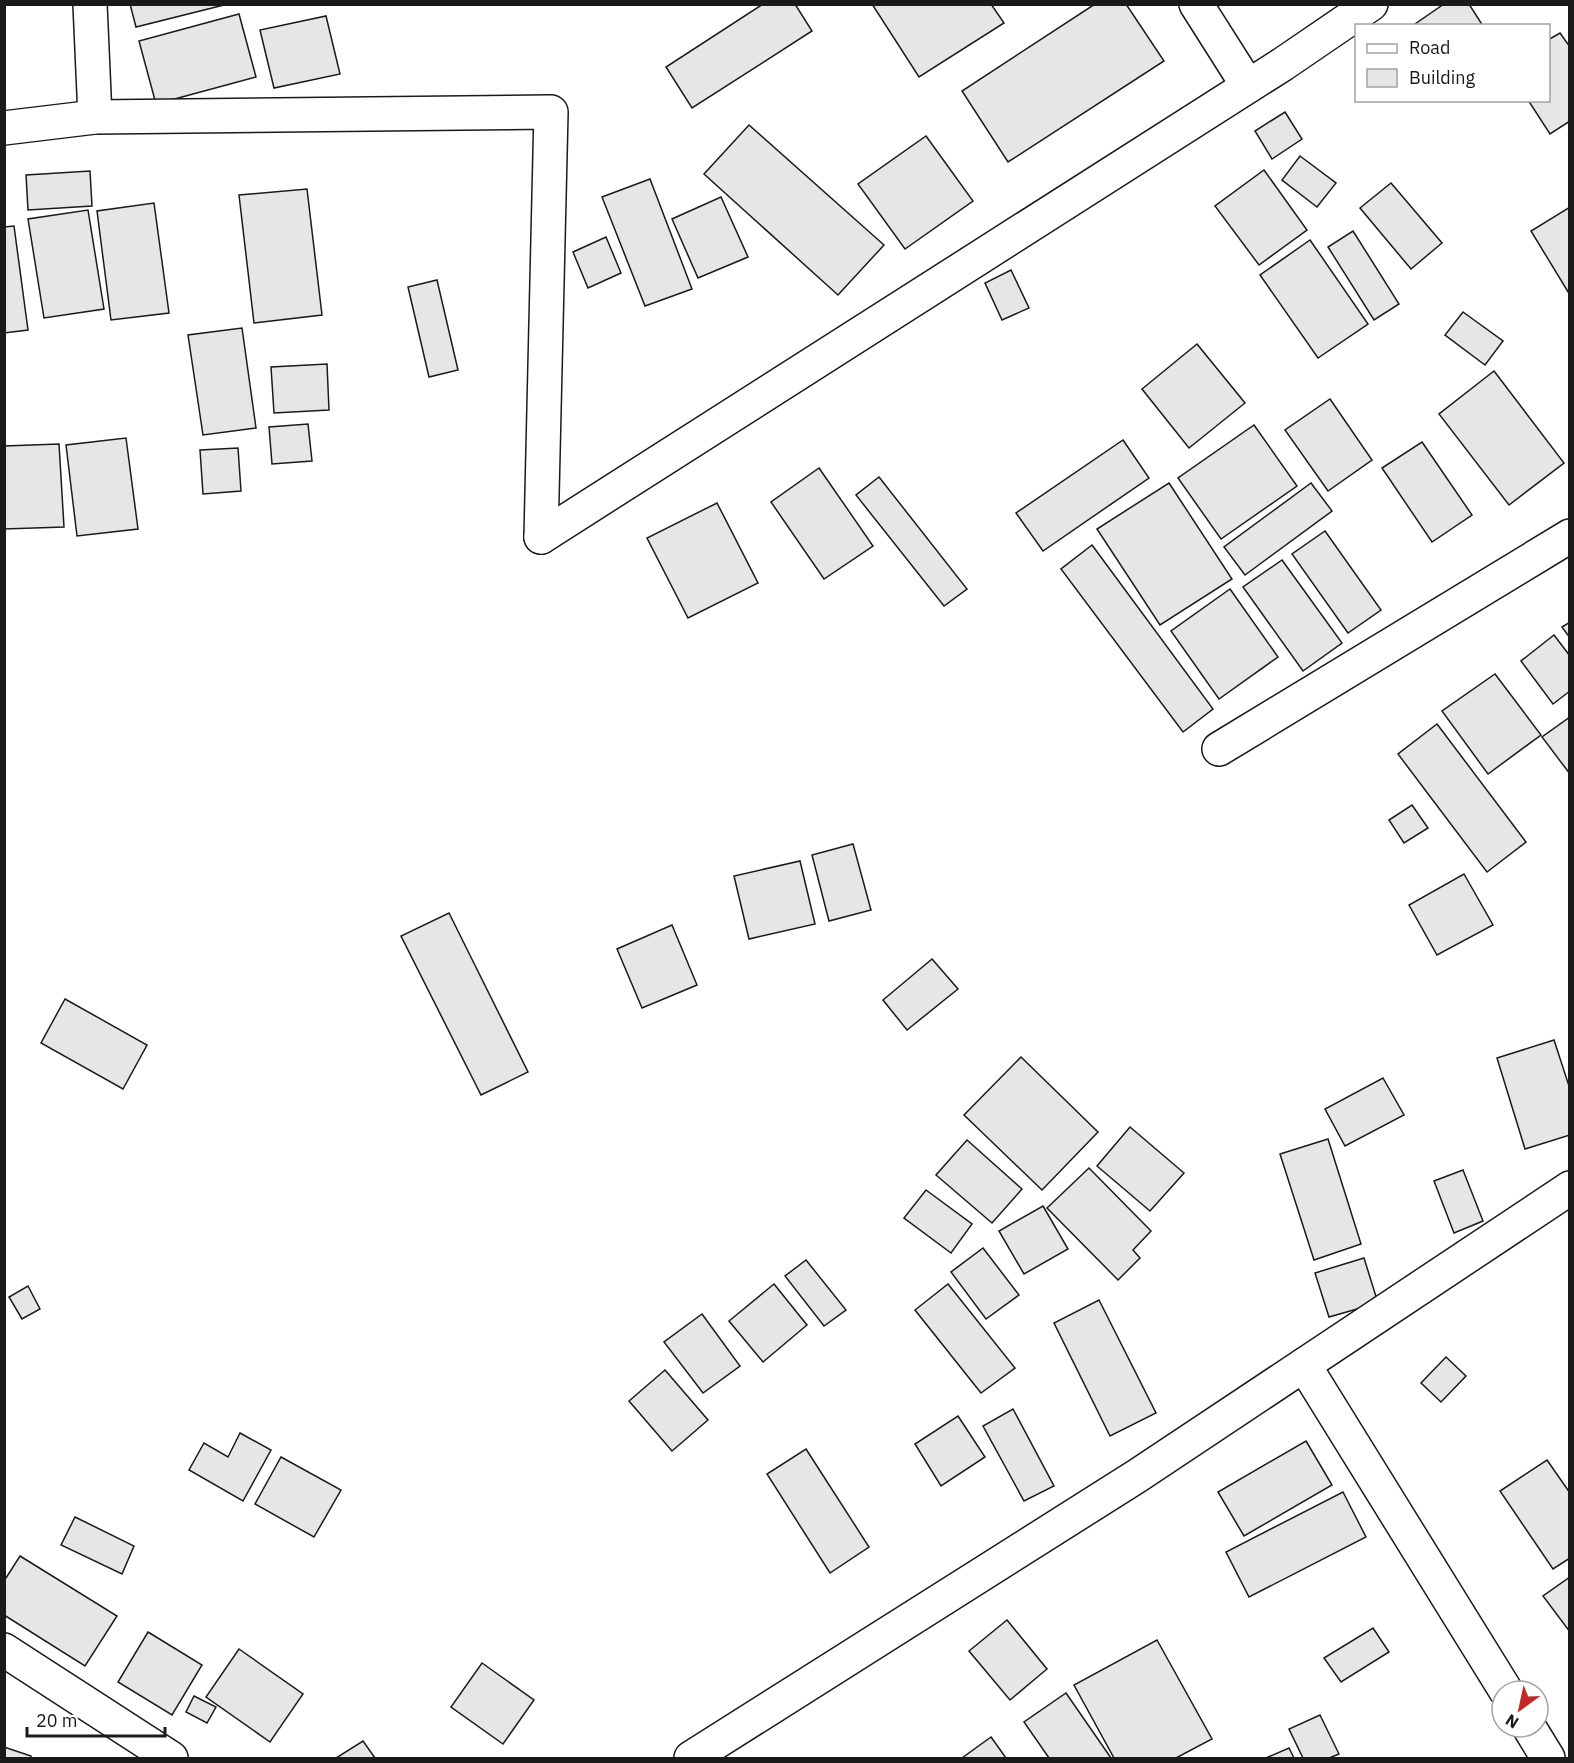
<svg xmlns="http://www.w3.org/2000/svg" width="1574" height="1763" font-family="'IBM Plex Sans',sans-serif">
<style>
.building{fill:#e6e6e6;stroke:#1a1a1a;stroke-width:1.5}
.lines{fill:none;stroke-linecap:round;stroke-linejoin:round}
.minor-casing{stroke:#1a1a1a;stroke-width:36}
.minor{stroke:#fff;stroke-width:33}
</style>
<rect width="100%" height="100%" fill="#fff"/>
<g class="building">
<path d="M 130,4 L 228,4 L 136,27 Z"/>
<path d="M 763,4 L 795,4 L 812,31 L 692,108 L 666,67 Z"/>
<path d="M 872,4 L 991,4 L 1004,23 L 919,77 Z"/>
<path d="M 1095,4 L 1126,4 L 1164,61 L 1008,162 L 962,91 Z"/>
<path d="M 1444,4 L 1469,4 L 1483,26 L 1416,26 L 1415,24 Z"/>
<path d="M 239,14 L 256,77 L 156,104 L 139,41 Z"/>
<path d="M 326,16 L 340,74 L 274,88 L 260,30 Z"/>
<path d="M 1560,33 L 1570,47 L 1570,121 L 1550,134 L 1528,100 L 1548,100 L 1548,40 Z"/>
<path d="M 1285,112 L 1302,139 L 1272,159 L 1255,131 Z"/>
<path d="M 749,125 L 884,245 L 838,295 L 704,174 Z"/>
<path d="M 926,136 L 973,201 L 905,249 L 858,184 Z"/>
<path d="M 1300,156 L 1336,183 L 1317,207 L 1282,180 Z"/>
<path d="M 1264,170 L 1307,230 L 1259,265 L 1215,206 Z"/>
<path d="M 90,171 L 92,206 L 28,210 L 26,175 Z"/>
<path d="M 650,179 L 692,289 L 645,306 L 602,197 Z"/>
<path d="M 1391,183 L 1442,243 L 1411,269 L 1360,208 Z"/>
<path d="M 307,189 L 322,315 L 254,323 L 239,195 Z"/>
<path d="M 721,197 L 748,257 L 698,278 L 672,219 Z"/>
<path d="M 154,203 L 169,313 L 111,320 L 97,211 Z"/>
<path d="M 1570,207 L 1570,295 L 1531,231 Z"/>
<path d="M 88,210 L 104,309 L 44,318 L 28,219 Z"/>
<path d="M 14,226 L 28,330 L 4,333 L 4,227 Z"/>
<path d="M 1353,231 L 1399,304 L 1374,320 L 1328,247 Z"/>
<path d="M 606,237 L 621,273 L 588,288 L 573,252 Z"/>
<path d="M 1310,240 L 1368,324 L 1318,358 L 1260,275 Z"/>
<path d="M 1011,270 L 1029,308 L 1002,320 L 985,283 Z"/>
<path d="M 437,280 L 458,370 L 429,377 L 408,287 Z"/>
<path d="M 1463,312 L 1503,341 L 1485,365 L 1445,335 Z"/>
<path d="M 242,328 L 256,428 L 203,435 L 188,335 Z"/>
<path d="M 1197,344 L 1245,403 L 1189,448 L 1142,389 Z"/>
<path d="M 327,364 L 329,410 L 274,413 L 271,367 Z"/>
<path d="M 1494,371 L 1564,463 L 1509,505 L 1439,414 Z"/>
<path d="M 1330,399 L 1372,460 L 1328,491 L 1285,430 Z"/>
<path d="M 308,424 L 312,461 L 272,464 L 269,427 Z"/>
<path d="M 1254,425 L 1297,486 L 1221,539 L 1178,478 Z"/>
<path d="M 126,438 L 138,529 L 77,536 L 66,445 Z"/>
<path d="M 1123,440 L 1149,478 L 1043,551 L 1016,513 Z"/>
<path d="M 1422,442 L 1472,515 L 1432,542 L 1382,468 Z"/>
<path d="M 59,444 L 64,527 L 4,529 L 4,446 Z"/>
<path d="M 238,448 L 241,491 L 203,494 L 200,450 Z"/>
<path d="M 819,468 L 873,546 L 824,579 L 771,502 Z"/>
<path d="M 879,477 L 967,589 L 944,606 L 856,495 Z"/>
<path d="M 1169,483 L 1232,579 L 1160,625 L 1097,529 Z"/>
<path d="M 1311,483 L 1332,511 L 1245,575 L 1224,547 Z"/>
<path d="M 717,503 L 758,583 L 688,618 L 647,538 Z"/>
<path d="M 1325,531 L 1381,610 L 1348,633 L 1292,554 Z"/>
<path d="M 1092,545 L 1213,709 L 1183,732 L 1061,569 Z"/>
<path d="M 1282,560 L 1342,643 L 1303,671 L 1243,587 Z"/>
<path d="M 1230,589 L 1278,657 L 1219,699 L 1171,631 Z"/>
<path d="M 1570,622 L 1570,638 L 1562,627 Z"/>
<path d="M 1554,635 L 1570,656 L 1570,691 L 1553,704 L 1521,661 Z"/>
<path d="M 1495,674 L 1541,735 L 1488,774 L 1442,711 Z"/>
<path d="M 1570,717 L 1570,774 L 1542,737 Z"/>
<path d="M 1437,724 L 1526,842 L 1487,872 L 1398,754 Z"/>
<path d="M 1412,805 L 1428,828 L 1404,843 L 1389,820 Z"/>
<path d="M 853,844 L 871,910 L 829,921 L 812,855 Z"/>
<path d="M 800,861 L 815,924 L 749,939 L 734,876 Z"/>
<path d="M 1464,874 L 1493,925 L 1437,955 L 1409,905 Z"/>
<path d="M 449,913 L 528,1072 L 481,1095 L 401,936 Z"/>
<path d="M 672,925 L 697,985 L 642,1008 L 617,949 Z"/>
<path d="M 932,959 L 958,989 L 907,1030 L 883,1000 Z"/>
<path d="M 65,999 L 147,1045 L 123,1089 L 41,1043 Z"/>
<path d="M 1554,1040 L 1570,1089 L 1570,1135 L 1525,1149 L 1497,1058 Z"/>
<path d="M 1021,1057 L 1098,1132 L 1042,1190 L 964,1115 Z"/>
<path d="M 1383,1078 L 1404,1115 L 1345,1146 L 1325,1109 Z"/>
<path d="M 1130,1127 L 1184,1173 L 1150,1211 L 1097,1166 Z"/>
<path d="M 1328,1139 L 1361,1244 L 1314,1260 L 1280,1154 Z"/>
<path d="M 967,1140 L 1022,1189 L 992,1223 L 936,1175 Z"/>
<path d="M 1089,1168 L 1151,1231 L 1133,1250 L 1140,1258 L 1118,1280 L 1047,1208 Z"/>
<path d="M 1463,1170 L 1483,1221 L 1454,1233 L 1434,1181 Z"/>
<path d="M 926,1190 L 972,1224 L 951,1253 L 904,1218 Z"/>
<path d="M 1043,1206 L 1068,1249 L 1024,1274 L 999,1231 Z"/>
<path d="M 983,1248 L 1019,1295 L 986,1319 L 951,1272 Z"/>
<path d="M 1364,1258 L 1378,1303 L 1329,1317 L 1315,1273 Z"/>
<path d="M 806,1260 L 846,1310 L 824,1326 L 785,1276 Z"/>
<path d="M 774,1284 L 807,1325 L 763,1362 L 729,1321 Z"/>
<path d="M 948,1284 L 1015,1368 L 981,1393 L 915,1310 Z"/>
<path d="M 28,1286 L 40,1309 L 22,1319 L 9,1297 Z"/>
<path d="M 1099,1300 L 1156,1413 L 1110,1436 L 1054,1323 Z"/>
<path d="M 702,1314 L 740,1366 L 703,1393 L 664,1342 Z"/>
<path d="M 1446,1357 L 1466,1376 L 1441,1402 L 1421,1383 Z"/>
<path d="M 665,1370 L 708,1420 L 672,1451 L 629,1401 Z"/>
<path d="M 1013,1409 L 1054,1486 L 1024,1501 L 983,1426 Z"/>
<path d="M 958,1416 L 985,1457 L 941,1486 L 915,1444 Z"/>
<path d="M 240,1433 L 271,1450 L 243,1501 L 189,1470 L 204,1443 L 228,1457 Z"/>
<path d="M 1306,1441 L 1332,1485 L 1244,1536 L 1218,1492 Z"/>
<path d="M 806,1449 L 869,1547 L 830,1573 L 767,1474 Z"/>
<path d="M 281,1457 L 341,1490 L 314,1537 L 255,1504 Z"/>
<path d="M 1547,1460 L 1570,1493 L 1570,1558 L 1553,1569 L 1500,1491 Z"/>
<path d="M 1343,1492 L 1366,1537 L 1249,1597 L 1226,1552 Z"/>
<path d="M 75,1517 L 134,1546 L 122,1574 L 61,1545 Z"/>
<path d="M 20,1556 L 117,1616 L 85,1666 L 4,1615 L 4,1581 Z"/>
<path d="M 1570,1577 L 1570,1632 L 1543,1596 Z"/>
<path d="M 1007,1620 L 1047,1669 L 1010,1700 L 969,1651 Z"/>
<path d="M 1373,1628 L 1389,1652 L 1341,1682 L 1324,1658 Z"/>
<path d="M 148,1632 L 202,1665 L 172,1715 L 118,1682 Z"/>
<path d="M 1157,1640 L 1212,1739 L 1176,1758 L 1114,1758 L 1074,1685 Z"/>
<path d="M 239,1649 L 303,1694 L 270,1742 L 206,1697 Z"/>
<path d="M 482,1663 L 534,1700 L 503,1744 L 451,1707 Z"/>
<path d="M 1066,1693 L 1111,1758 L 1049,1758 L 1024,1722 Z"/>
<path d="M 194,1696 L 216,1707 L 207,1723 L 186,1712 Z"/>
<path d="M 1320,1715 L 1339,1754 L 1329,1758 L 1303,1758 L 1289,1729 Z"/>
<path d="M 991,1737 L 1006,1758 L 962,1758 Z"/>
<path d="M 363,1741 L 375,1758 L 336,1758 Z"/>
<path d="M 4,1747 L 31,1756 L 31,1758 L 4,1758 Z"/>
<path d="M 1289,1748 L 1294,1758 L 1266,1758 Z"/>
</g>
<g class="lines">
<defs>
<g id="minor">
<path d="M 90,4 L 95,117"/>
<path d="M 1196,4 L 1248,86"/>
<path d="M 4,128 L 95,117 L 551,112 L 541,537"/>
<path d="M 541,537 L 1283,64 L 1371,4"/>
<path d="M 1219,749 L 1570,536"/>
<path d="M 1304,1365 L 1506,1691"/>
<path d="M 4,1650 L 171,1758"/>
<path d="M 1529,1727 L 1548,1758"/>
<path d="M 691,1758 L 1137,1476 L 1570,1188"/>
</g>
</defs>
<use href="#minor" class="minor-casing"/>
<use href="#minor" class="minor"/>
</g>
<rect width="1574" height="1763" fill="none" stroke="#1a1a1a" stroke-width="12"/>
<rect x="1355" y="24" width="195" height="78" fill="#ffffff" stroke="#a3a3a3" stroke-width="1.5"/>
<rect x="1367" y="44" width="30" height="9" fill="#ffffff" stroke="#a3a3a3" stroke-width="1.5"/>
<text x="1409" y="54" font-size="18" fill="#1a1a1a">Road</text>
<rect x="1367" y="69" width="30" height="18" fill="#e6e6e6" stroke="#a3a3a3" stroke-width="1.5"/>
<text x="1409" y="84" font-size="18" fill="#1a1a1a">Building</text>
<g transform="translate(1520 1709) rotate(213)"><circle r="28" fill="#ffffff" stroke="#a3a3a3" stroke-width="1.5"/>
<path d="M0-4.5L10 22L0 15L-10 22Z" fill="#c62828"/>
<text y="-9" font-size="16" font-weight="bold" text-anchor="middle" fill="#1a1a1a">N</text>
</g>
<path d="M27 1727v9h138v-9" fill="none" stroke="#1a1a1a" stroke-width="3"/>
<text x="36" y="1727" font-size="18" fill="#1a1a1a" stroke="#ffffff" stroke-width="4.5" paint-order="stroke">20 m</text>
</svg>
